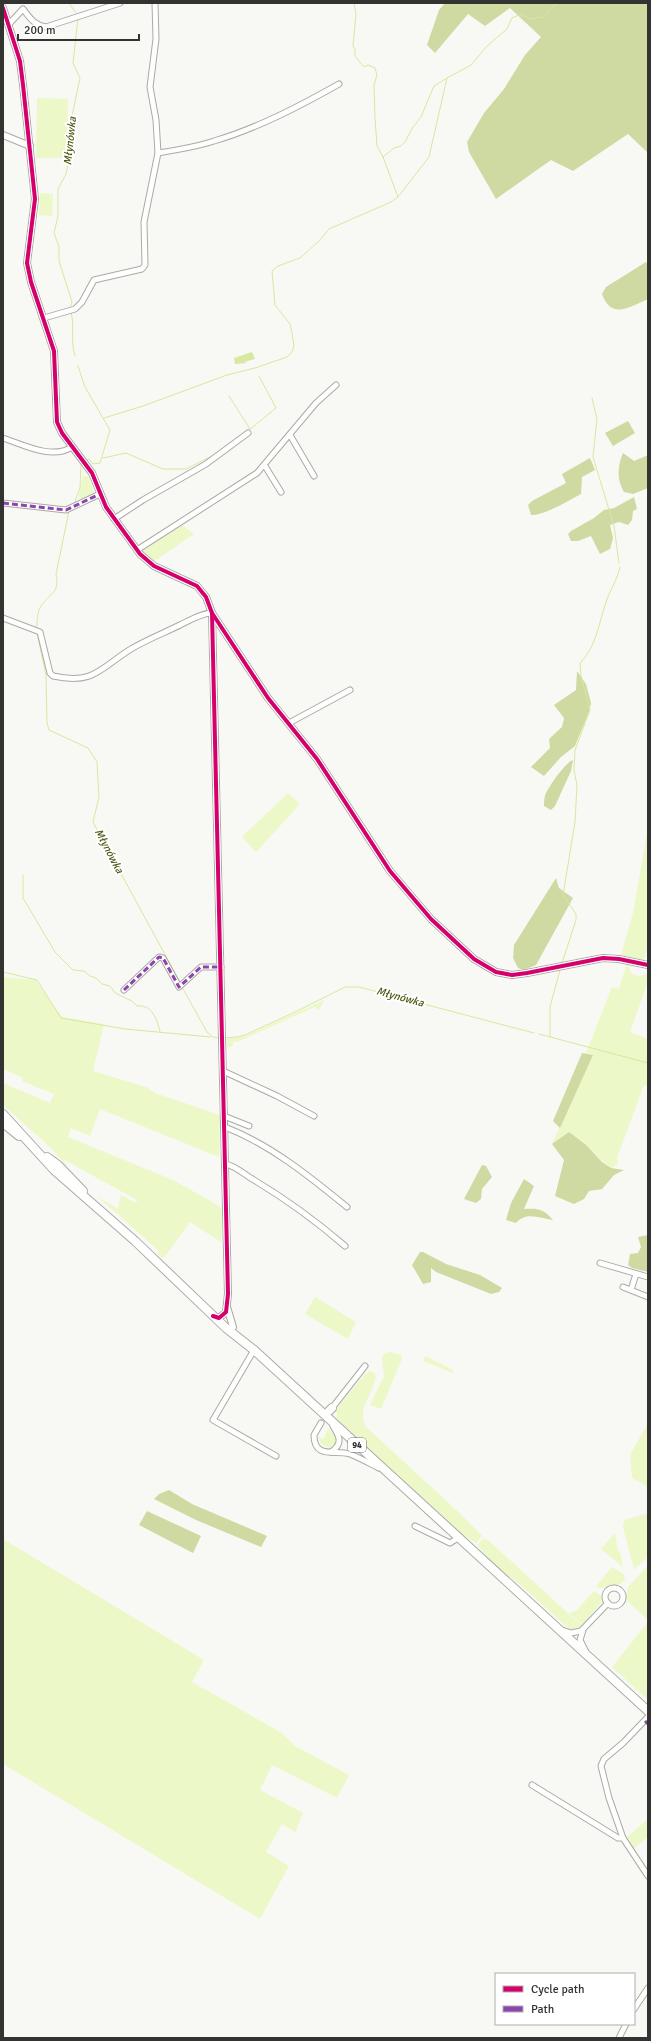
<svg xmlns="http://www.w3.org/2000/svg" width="651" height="2041" font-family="Signika,sans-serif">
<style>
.green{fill:#ecf8c7}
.forest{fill:#cedaa2}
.water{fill:#d7e8a0}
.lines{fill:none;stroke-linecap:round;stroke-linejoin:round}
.stream{stroke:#d7e8a0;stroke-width:1}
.minor-casing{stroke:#aaaba8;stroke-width:7}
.tertiary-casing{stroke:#aaaba8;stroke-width:8}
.primary-casing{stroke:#aaaba8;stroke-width:10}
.minor{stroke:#fefefd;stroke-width:5}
.tertiary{stroke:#fefefd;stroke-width:6}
.primary{stroke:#fefefd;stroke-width:8}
.quiet{stroke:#8e44ad;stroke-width:3;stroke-dasharray:6 3;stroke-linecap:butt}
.cycleway-casing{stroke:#fff;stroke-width:6}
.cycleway{stroke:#d6006c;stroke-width:4}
.labels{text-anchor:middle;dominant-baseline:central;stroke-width:4;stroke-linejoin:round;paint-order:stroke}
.shield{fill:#fff;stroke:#70716f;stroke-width:1}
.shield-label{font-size:9px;font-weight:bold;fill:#333431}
.water-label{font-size:11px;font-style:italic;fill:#4d5a12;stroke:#fff}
</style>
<rect width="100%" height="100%" fill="#f8f9f4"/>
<g class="green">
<path d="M 37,98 L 68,99 L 67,158 L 36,158 Z"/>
<path d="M 40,193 L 53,194 L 52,216 L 39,215 Z"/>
<path d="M 83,476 L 88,476 L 94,493 L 82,501 L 79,496 Z"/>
<path d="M 180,524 L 194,534 L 153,562 L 141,551 L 143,548 Z"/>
<path d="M 288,793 L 300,804 L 256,852 L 242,837 Z"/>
<path d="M 648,827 L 648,945 L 644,960 L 621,955 L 633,913 Z"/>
<path d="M 627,963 L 632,974 L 639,976 L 648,974 L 648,981 L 630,1032 L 648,1039 L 648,1086 L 644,1085 L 617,1158 L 618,1164 L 611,1168 L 569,1132 L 552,1144 L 593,1055 L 586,1053 L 612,987 L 619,989 Z"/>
<path d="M 3,977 L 35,980 L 62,1017 L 104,1024 L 93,1071 L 146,1087 L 155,1093 L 220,1115 L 219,1157 L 100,1109 L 90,1136 L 71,1128 L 68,1137 L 173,1180 L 219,1206 L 223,1211 L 221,1242 L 190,1222 L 166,1255 L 162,1258 L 157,1253 L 159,1251 L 97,1196 L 118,1209 L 121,1195 L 136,1203 L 137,1200 L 63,1159 L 68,1167 L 51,1148 L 3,1105 L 3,1083 L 50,1103 L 54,1094 L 22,1081 L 23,1078 L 3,1069 Z"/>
<path d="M 324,1000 L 319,1010 L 315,1007 L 237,1042 L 234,1041 L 232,1046 L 227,1048 L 227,1039 L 245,1036 Z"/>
<path d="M 315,1297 L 356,1322 L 348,1339 L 305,1314 Z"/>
<path d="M 390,1352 L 401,1355 L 402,1359 L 381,1409 L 370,1405 L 384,1376 L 382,1358 L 385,1353 Z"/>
<path d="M 425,1356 L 453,1370 L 453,1373 L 423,1361 Z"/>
<path d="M 370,1371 L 374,1373 L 376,1377 C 373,1395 356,1408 366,1427 L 454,1508 L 482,1536 L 476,1543 L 464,1536 L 336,1418 L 338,1414 L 334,1412 L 364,1375 Z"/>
<path d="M 648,1423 L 648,1487 L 632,1478 L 630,1455 Z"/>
<path d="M 328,1429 L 336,1436 L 337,1441 L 334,1446 L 329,1448 L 321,1444 L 318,1437 L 323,1439 Z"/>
<path d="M 648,1513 L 648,1557 L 634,1569 L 623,1527 L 624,1520 Z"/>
<path d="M 615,1533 L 618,1551 L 620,1551 L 623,1567 L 601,1549 Z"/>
<path d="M 484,1538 L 489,1541 L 582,1626 L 578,1629 L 569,1629 L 524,1588 L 494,1564 L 477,1545 Z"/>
<path d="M 3,1539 L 204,1660 L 192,1682 L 282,1733 L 295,1746 L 349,1775 L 337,1798 L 272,1765 L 260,1790 L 303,1813 L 295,1832 L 282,1824 L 266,1852 L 289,1866 L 260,1919 L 3,1764 Z"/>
<path d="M 648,1565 L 648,1620 L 625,1599 L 628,1587 Z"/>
<path d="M 612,1567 L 624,1574 L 625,1580 C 620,1586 603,1590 597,1587 L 597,1585 Z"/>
<path d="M 594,1591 L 601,1596 L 601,1603 L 582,1625 L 569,1613 L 576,1611 Z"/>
<path d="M 648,1622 L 648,1700 L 612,1667 Z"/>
<path d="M 648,1819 L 648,1837 L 633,1849 L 627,1837 Z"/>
</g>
<g class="forest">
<path d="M 445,3 L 648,3 L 648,153 L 628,134 L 573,171 L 551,160 L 496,199 L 469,152 L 467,142 L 484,113 L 504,89 L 525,55 L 541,37 L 510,8 L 485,26 L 468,14 L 435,53 L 427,45 L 439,10 Z"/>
<path d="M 646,262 L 648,265 L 648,299 C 630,307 611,320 602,294 L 606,287 Z"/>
<path d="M 628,421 L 635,433 L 613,446 L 605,433 Z"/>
<path d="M 623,453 L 634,461 L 648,455 L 648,488 L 633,494 L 624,492 C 617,480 617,467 623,453 Z"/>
<path d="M 590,458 L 595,470 L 582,477 L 581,494 C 570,500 543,516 531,515 L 528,505 L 532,501 L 566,483 L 562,474 Z"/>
<path d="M 634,497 L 637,509 L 633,511 L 632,520 L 628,525 L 619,522 L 610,525 L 613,538 L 610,549 L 600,554 L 591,536 L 578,541 L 571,541 L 568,534 L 571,531 L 594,518 L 604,510 L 614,508 Z"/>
<path d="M 577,671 L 586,684 L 591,703 L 589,712 L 575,746 L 561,757 L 544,776 L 531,767 L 550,748 L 549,739 L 562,727 L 564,718 L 554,705 L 576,690 Z"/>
<path d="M 573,760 L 571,771 L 555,806 L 551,810 L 544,806 C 544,803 544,799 545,796 C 547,788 566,762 573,760 Z"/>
<path d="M 556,878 L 559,888 L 573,898 L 536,965 L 524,970 L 518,968 L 513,958 L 514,945 Z"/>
<path d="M 582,1053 L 593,1055 L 560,1128 L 553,1121 Z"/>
<path d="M 569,1132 L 586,1145 L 602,1162 L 611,1168 L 624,1170 L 614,1175 L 602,1189 L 589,1191 L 584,1199 L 574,1204 L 555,1196 L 564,1160 L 552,1144 Z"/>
<path d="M 482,1165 L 486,1166 L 492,1177 L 482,1189 L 481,1199 L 476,1203 L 464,1199 Z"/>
<path d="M 524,1179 L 534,1186 L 524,1209 C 538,1208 544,1209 553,1220 C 540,1218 526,1211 516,1223 L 506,1220 L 511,1203 Z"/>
<path d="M 648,1235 L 648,1272 L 632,1268 L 628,1265 L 630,1254 L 638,1253 L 641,1247 L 638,1237 Z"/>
<path d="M 420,1252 L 423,1252 L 446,1264 L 480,1275 L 502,1288 L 499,1292 L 491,1294 L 436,1272 L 431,1268 L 431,1282 L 423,1284 L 412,1265 Z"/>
<path d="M 169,1490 L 192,1504 L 267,1536 L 261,1547 L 196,1520 L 154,1499 L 159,1494 Z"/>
<path d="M 147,1511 L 201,1536 L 193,1553 L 139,1525 Z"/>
</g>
<path class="water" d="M 252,352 L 255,359 L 244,362 L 247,363 L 235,364 L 234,358 Z"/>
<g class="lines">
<g class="stream">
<path d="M 69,3 L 76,13"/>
<path d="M 354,3 L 356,14 L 353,46 L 355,49 L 355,56 L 364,67 L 368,65 L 375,68 L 377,75 L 374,85 L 375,118 L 377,146 L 383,157"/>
<path d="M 398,197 L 383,157 L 394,148 L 401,146 L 405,142 L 413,127 L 421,117 L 434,86 L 447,78"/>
<path d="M 70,308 L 72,302 L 59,261 L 59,247 L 54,233 L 58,216 L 58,189 L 66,174 L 70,153 L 72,116 L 80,78 L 73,63 L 78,18"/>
<path d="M 71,312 C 75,327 70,341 75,356"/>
<path d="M 78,366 L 85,387 L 110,430 L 100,463 L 93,464 L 89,459 L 86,460"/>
<path d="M 229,396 L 250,429"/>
<path d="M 592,398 L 597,419 L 593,457 L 614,526 L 619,563"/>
<path d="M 104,418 L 143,406 L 227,375 L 255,368 L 287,357 L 292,352 L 294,346 L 292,333 L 290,324 L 275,305 L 272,271 L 278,266 L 300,258 L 319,241 L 329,229 L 391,202 L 398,197 L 429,157 L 447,78 L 471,65 L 487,46 L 507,29 L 512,18 L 521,14 L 530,19 L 544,17 L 554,5 L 561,3"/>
<path d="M 249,430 L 276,408 L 259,376"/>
<path d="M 103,458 L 126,453 L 163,469 L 186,469 L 214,455"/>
<path d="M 74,504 L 80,488 L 81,464"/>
<path d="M 37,628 C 37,621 37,612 41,606 C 50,593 60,593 56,574 L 69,511"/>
<path d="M 37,633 L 46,675 L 47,723 L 49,730 L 88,748 L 97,762 L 99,797 L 93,822 L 95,826 L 180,982"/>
<path d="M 23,875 L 23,898 L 55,952 L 73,970 L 84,971 L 90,976 L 96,978 L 102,984 L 110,986 L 115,993 L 132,1001 L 137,1006 C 152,1004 157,1019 160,1032"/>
<path d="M 562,963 L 576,920 L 576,914 L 563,895 L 575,822 L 577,785 L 574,770 L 575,750 L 590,710 L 581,676 L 580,663 C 599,644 599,616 610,592 C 614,583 618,577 620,567"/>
<path d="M 3,972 L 37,980 L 61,1018 L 125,1029 L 211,1037"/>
<path d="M 182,987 L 207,1032 L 213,1037 L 219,1038"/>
<path d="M 539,1034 L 648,1063"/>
<path d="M 550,1037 L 550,1007 L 560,970"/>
<path d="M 225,1038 L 237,1037 L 245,1035 L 295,1012 L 345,987 L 359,987 L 534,1033"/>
</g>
<defs>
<g id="minor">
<path d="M 9,24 L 23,9 C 30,18 34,25 46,27 L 120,3"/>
<path d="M 158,153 C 177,150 196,147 214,141 C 258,128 300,106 339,84"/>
<path d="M 44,318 L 75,309 L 82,302 L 94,280 L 142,269 L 145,265 L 144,222 L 158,153 L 156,120 L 150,87 L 156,39 L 155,3"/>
<path d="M 290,435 L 314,476"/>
<path d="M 3,438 C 24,445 52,460 72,447"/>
<path d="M 265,466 L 281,492"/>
<path d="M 3,503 L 66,510 L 100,494"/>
<path d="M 114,519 L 143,500 L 206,464 L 248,433"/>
<path d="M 137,550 L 257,473 L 316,403 L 336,385"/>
<path d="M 3,618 L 40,632 L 50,673 L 53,676 C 95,685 100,668 131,649 C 146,640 164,633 180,625 C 190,620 202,613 212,613"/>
<path d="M 289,723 L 350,690"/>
<path d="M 124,990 L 159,957 L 163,958 L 179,987 L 201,967 L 221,967"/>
<path d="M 223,1071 L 277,1096 L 314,1116"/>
<path d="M 224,1116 L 249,1126"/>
<path d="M 225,1127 C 271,1145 309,1176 347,1207"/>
<path d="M 225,1164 C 233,1165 242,1172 249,1177 C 283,1197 315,1220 345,1246"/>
<path d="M 600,1263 L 648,1277"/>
<path d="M 623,1287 L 648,1297"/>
<path d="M 631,1290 L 636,1274"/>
<path d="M 254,1350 L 213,1420 L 276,1456"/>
<path d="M 332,1408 L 365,1366"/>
<path d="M 321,1423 L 314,1435 C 314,1460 336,1449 350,1454 C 360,1458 369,1463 379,1468"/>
<path d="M 331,1452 C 343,1444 340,1437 333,1426"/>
<path d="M 415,1526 L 450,1543 L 458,1538"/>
<circle cx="614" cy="1597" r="9"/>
<path d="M 562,1630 L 571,1633 L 581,1631 L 608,1603"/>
<path d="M 583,1630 L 580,1640 L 586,1652"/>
<path d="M 648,1717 L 623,1743 L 604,1759 L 601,1766 L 609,1798 L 623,1838 L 648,1876"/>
<path d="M 532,1785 L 618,1838 L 623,1838"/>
<path d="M 634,2009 L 648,1988"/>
<path d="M 619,2038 L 626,2024"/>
</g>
<g id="tertiary">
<path d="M 3,8 L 20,61 L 23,85 L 35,199 L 27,263 L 31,282 L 54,351 L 57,422 L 62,433 L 92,473 L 106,507 L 140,554 L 154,566 L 197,586 L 206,597 L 212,613 L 228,1294 L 226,1312 L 219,1318 L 213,1316"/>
<path d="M 3,135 L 30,146"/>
<path d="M 212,613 L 268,698 L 317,759 L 390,871 L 431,919 L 474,959 L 496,972 L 512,975 L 527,973 L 603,958 L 619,959 L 648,965"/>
<path d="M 227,1307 L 233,1327"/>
</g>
<g id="primary">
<path d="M 3,1114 L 54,1170 L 135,1241 L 226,1328 L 254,1350 L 648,1711"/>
<path d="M 3,1123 L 19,1136"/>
<path d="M 47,1157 L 58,1165 L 83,1191"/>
<path d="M 329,1411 L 332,1408"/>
</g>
</defs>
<use href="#minor" class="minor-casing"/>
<use href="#tertiary" class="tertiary-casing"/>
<use href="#primary" class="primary-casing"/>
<use href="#minor" class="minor"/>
<use href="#tertiary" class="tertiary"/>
<use href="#primary" class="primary"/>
<g class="quiet">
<path d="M 3,503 L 66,510 L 100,494"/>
<path d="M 124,990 L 159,957 L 163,958 L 179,987 L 201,967 L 221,967"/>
<path d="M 645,1721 L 648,1724"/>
</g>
<defs>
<g id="cycleway">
<path d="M 3,8 L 20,61 L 23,85 L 35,199 L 27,263 L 31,282 L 54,351 L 57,422 L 62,433 L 92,473 L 106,507 L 140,554 L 154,566 L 197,586 L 206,597 L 212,613 L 228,1294 L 226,1312 L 219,1318 L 213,1316"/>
<path d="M 212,613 L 268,698 L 317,759 L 390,871 L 431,919 L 474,959 L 496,972 L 512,975 L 527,973 L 603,958 L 619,959 L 648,965"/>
</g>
</defs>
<use href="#cycleway" class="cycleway-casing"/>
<use href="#cycleway" class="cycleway"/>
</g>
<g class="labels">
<rect class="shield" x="348" y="1438" width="18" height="14" rx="3"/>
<g class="shield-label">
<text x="357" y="1445">94</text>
</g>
<g class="water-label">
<text transform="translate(70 141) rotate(-84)">Młynówka</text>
<text transform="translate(109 851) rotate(62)">Młynówka</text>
<text transform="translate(400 997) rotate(15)">Młynówka</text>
</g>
</g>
<rect width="651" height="2041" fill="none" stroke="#333431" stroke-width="8"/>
<rect x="495" y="1973" width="140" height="52" fill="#ffffff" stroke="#adaead"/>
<rect x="503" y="1986" width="20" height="6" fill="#d6006c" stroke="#adaead"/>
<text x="531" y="1993" font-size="12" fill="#333431">Cycle path</text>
<rect x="503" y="2006" width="20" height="6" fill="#8e44ad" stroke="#adaead"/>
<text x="531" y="2013" font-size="12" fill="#333431">Path</text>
<path d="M18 34v6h121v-6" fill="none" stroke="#333431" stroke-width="2"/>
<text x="24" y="34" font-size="12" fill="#333431" stroke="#ffffff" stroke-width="3" paint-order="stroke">200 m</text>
</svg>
